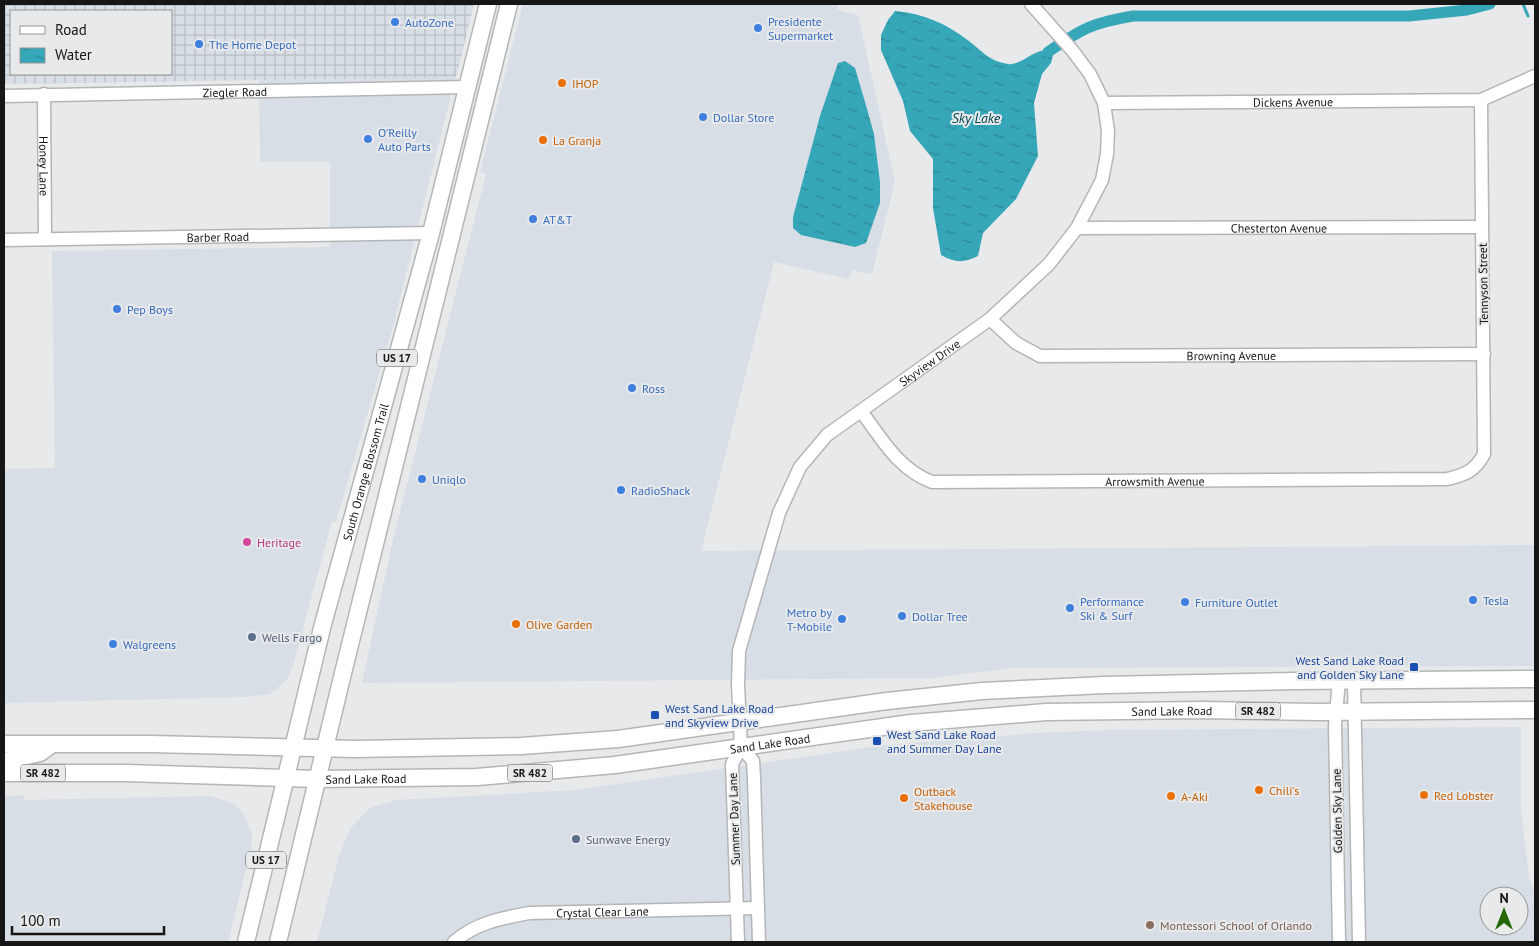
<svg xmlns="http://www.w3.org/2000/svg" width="1539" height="946" font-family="'PT Sans',sans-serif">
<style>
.built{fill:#d8dee5;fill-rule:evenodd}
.industrial{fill:url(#industrial-grid);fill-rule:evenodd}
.water{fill:url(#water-ripples)}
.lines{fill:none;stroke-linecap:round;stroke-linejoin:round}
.stream{stroke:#36a7b8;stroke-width:3}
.canal{stroke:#36a7b8;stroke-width:11}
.minor-casing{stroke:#b4b5b6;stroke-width:15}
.major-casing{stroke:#b4b5b6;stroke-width:19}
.minor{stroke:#fff;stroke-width:12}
.major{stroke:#fff;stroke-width:16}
.shop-dot{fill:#3f7fe0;stroke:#e8e9ea;stroke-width:2}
.food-dot{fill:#e8710a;stroke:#e8e9ea;stroke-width:2}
.hotel-dot{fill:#d1479c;stroke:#e8e9ea;stroke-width:2}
.service-dot{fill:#5c6f8a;stroke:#e8e9ea;stroke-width:2}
.transit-dot{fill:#1a4fb4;stroke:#e8e9ea;stroke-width:2}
.education-dot{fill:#8d6e63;stroke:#e8e9ea;stroke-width:2}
.labels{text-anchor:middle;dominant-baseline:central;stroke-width:4;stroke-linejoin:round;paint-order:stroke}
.shield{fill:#e8e9ea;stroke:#555556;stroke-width:1}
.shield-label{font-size:11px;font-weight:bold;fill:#161616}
.shop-label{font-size:12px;fill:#366cbe;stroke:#e8e9ea;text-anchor:start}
.food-label{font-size:12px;fill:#c56008;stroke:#e8e9ea;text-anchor:start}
.street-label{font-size:12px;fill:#161616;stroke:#e8e9ea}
.hotel-label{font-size:12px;fill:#b23c85;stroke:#e8e9ea;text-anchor:start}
.service-label{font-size:12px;fill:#4e5e75;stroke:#e8e9ea;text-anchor:start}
.transit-label{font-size:12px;fill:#164399;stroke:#e8e9ea;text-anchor:start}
.education-label{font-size:12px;fill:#785e54;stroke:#e8e9ea;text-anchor:start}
.water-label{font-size:14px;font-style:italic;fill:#00464f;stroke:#e8e9ea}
</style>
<defs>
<pattern id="industrial-grid" width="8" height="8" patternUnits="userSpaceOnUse" patternTransform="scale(1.25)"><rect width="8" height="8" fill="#d8dee5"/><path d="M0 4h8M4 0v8" fill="none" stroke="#b9bec4"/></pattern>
<pattern id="water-ripples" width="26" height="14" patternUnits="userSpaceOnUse" patternTransform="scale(1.25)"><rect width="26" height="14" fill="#36a7b8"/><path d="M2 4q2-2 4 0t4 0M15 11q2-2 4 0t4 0" fill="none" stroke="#2d8795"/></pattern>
</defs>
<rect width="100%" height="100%" fill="#e8e9ea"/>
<g class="built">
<path d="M 474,4 L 393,326 L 336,522 L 332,521 L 292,669 L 287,680 L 270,694 L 246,697 L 4,703 L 4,469 L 55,468 L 52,251 L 330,247 L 330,162 L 260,162 L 259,80 L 29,84 L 171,74 L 171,11 Z"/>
<path d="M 523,4 L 838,4 L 837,10 L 858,15 L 895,182 L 872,274 L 852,270 L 849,279 L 774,262 L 701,551 L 1535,545 L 1535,666 L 1012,668 L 931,678 L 362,683 L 393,540 L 486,174 L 480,172 Z"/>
<path d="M 1521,727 L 1521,811 L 1529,877 L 1535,894 L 1535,942 L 317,942 L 339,856 L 350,829 L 370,808 L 396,800 L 576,790 L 885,745 L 1036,733 L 1108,730 ZM 1489,896 L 1519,896 L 1519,926 L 1489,926 Z"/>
<path d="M 24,795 L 24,800 L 211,796 L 236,805 L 243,813 L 252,835 L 251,849 L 228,942 L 4,942 L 4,796 Z"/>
</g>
<path class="industrial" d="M 4,4 L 474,4 L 456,77 L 4,84 ZM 11,11 L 171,11 L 171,74 L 11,74 Z"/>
<g class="water">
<path d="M 895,11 C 923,13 947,24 969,41 C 983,52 989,61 1008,64 C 1020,66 1033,50 1047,50 L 1053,55 L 1051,63 L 1042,74 L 1034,103 L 1038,156 L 1016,199 L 983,233 L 978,256 C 964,263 955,263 941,255 L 933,208 L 933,159 L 910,131 L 903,101 L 881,50 L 881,35 L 888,20 Z"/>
<path d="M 845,61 L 855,68 L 865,102 L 874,134 L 880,182 L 880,203 L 866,243 L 855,247 L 801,235 L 793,228 L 793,217 L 820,116 L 838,63 Z"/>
</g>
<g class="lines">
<path class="stream" d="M 1523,4 L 1528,16"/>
<path class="canal" d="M 1048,52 C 1083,28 1092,23 1133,16 L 1409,16 L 1467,10 L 1490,4"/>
<defs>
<g id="minor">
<path id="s1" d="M 44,94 L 45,239"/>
<path id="s2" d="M 4,96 L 467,87"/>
<path id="s3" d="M 1104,103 L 1481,100 L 1535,76"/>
<path id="s4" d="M 1077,228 L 1482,227"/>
<path id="s5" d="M 4,240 L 431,233"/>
<path id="s6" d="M 990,319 L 1016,343 L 1040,356 L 1484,354"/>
<path id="s7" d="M 861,411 C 882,439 898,469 932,482 L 1447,479 C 1465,475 1475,471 1484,454 L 1481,100"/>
<path d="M 1354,681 L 1359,942"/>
<path d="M 741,747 L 753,761 L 754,778 L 759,942"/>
<path id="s8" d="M 454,942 C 475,923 502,918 529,913 L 758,908"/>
<path id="s9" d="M 738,942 L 732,764 L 741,747 L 738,685 L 739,651 L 779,513 L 800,467 L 827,435 L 990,319 L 1049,264 L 1077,228 L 1102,180 L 1107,154 L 1108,131 L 1104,103 L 1090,74 L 1072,50 L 1031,4"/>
<path d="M 1339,942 L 1335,725 L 1339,681"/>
</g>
<g id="major">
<path d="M 4,744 L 151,744 L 355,749 L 521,746 L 618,739 L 887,701 L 982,691 L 1104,685 L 1295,681 L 1535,679"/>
<path d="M 4,761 L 40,753 L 51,745"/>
<path id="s10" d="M 4,773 L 126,773 L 317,779 L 477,777 L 615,765 L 911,723 L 1046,712 L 1202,710 L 1318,712 L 1535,710"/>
<path id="s11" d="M 246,942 L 323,624 L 431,233 L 488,4"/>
<path d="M 278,942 L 344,669 L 509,4"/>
</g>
</defs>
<use href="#minor" class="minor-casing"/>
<use href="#major" class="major-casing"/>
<use href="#minor" class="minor"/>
<use href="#major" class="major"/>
</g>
<g class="shop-dot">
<circle cx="395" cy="22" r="5"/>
<circle cx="758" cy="28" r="5"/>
<circle cx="199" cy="44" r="5"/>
<circle cx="703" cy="117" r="5"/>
<circle cx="368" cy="139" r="5"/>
<circle cx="533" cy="219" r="5"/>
<circle cx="117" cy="309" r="5"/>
<circle cx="632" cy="388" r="5"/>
<circle cx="422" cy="479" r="5"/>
<circle cx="621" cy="490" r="5"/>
<circle cx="1473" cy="600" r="5"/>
<circle cx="1185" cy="602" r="5"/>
<circle cx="1070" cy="608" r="5"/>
<circle cx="902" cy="616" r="5"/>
<circle cx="842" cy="619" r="5"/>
<circle cx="113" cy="644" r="5"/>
</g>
<g class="food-dot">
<circle cx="562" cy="83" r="5"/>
<circle cx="543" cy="140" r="5"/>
<circle cx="516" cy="624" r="5"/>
<circle cx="1259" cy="790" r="5"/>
<circle cx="1424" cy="795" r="5"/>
<circle cx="1171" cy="796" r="5"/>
<circle cx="904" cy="798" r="5"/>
</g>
<circle class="hotel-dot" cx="247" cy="542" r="5"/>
<g class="service-dot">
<circle cx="252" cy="637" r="5"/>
<circle cx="576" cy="839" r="5"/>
</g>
<g class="transit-dot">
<rect x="1409" y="662" width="10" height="10" rx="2.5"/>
<rect x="650" y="710" width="10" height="10" rx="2.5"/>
<rect x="872" y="736" width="10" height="10" rx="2.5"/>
</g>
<circle class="education-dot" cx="1150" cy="925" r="5"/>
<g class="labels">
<g class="shield">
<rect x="377" y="349.5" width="40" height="17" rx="4"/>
<rect x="1235.5" y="702.5" width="45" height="17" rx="4"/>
<rect x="20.5" y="764.5" width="45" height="17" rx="4"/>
<rect x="507.5" y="764.5" width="45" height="17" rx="4"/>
<rect x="246" y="851.5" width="40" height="17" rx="4"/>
</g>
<g class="shield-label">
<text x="397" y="358">US 17</text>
<text x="1258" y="711">SR 482</text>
<text x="43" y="773">SR 482</text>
<text x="530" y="773">SR 482</text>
<text x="266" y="860">US 17</text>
</g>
<g class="shop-label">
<text x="768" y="21">Presidente<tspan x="768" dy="14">Supermarket</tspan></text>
<text x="405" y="22">AutoZone</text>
<text x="209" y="44">The Home Depot</text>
<text x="713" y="117">Dollar Store</text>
<text x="378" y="132">O'Reilly<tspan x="378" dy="14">Auto Parts</tspan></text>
<text x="543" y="219">AT&amp;T</text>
<text x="127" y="309">Pep Boys</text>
<text x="642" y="388">Ross</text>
<text x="432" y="479">Uniqlo</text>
<text x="631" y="490">RadioShack</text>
<text x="1483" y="600">Tesla</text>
<text x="1080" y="601">Performance<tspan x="1080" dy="14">Ski &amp; Surf</tspan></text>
<text x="1195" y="602">Furniture Outlet</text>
<text x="832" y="612" text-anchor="end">Metro by<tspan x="832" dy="14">T-Mobile</tspan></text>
<text x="912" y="616">Dollar Tree</text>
<text x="123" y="644">Walgreens</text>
</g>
<g class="food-label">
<text x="572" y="83">IHOP</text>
<text x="553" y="140">La Granja</text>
<text x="526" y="624">Olive Garden</text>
<text x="1269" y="790">Chili's</text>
<text x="914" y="791">Outback<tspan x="914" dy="14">Stakehouse</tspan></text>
<text x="1434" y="795">Red Lobster</text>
<text x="1181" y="796">A-Aki</text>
</g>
<g class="street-label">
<text stroke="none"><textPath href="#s2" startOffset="231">Ziegler Road</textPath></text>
<text stroke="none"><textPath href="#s3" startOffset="189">Dickens Avenue</textPath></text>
<text stroke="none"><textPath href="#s1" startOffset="72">Honey Lane</textPath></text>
<text stroke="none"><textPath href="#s4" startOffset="202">Chesterton Avenue</textPath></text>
<text stroke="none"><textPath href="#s5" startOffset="214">Barber Road</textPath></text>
<text transform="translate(1483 284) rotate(-91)">Tennyson Street</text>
<text stroke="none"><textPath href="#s6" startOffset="254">Browning Avenue</textPath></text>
<text stroke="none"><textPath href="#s9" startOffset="655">Skyview Drive</textPath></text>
<text stroke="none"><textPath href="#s11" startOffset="485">South Orange Blossom Trail</textPath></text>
<text stroke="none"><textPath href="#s7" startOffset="325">Arrowsmith Avenue</textPath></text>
<text stroke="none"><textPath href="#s10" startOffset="1172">Sand Lake Road</textPath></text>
<text stroke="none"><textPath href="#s10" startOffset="768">Sand Lake Road</textPath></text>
<text stroke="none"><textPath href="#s10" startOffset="362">Sand Lake Road</textPath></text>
<text transform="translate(1337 811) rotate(-91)">Golden Sky Lane</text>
<text transform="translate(734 819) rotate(-92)">Summer Day Lane</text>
<text stroke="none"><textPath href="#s8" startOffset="155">Crystal Clear Lane</textPath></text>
</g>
<g class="hotel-label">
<text x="257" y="542">Heritage</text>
</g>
<g class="service-label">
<text x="262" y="637">Wells Fargo</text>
<text x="586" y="839">Sunwave Energy</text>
</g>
<g class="transit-label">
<text x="1404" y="660" text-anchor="end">West Sand Lake Road<tspan x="1404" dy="14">and Golden Sky Lane</tspan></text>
<text x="665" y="708">West Sand Lake Road<tspan x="665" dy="14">and Skyview Drive</tspan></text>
<text x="887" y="734">West Sand Lake Road<tspan x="887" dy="14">and Summer Day Lane</tspan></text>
</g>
<g class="education-label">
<text x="1160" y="925">Montessori School of Orlando</text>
</g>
<g class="water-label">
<text x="976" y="118">Sky Lake</text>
</g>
</g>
<rect width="1539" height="946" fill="none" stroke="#161616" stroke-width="10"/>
<rect x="10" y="10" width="162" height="65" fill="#e8e9ea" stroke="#949595"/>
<rect x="20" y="26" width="25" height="8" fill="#ffffff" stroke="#949595"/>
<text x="55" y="35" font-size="15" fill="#161616">Road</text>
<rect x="20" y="48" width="25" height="15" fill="url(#water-ripples)" stroke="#949595"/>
<text x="55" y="60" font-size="15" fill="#161616">Water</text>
<g transform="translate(1504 911)"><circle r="24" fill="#e8e9ea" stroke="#949595"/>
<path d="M0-4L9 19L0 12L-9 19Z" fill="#226800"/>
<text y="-8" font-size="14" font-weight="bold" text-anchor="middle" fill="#161616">N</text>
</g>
<path d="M12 926v8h152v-8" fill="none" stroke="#161616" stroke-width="2.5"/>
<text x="20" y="926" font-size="15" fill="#161616" stroke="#e8e9ea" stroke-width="4" paint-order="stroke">100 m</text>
</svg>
